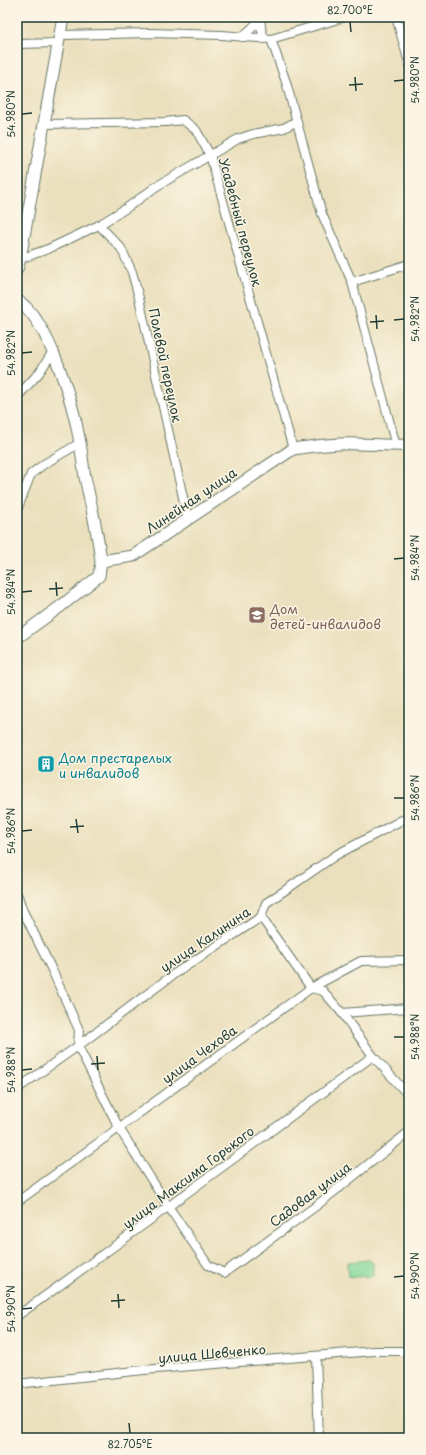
<svg xmlns="http://www.w3.org/2000/svg" width="426" height="1455" font-family="'Playpen Sans',sans-serif">
<style>
.green{fill:#87d99b;stroke:#538b68}
.lines{fill:none;stroke-linecap:round;stroke-linejoin:round}
.street-casing{stroke:#667664;stroke-width:10}
.secondary-casing{stroke:#667664;stroke-width:13}
.street{stroke:#fff;stroke-width:8}
.secondary{stroke:#fff;stroke-width:11}
.ticks{fill:none;stroke:#1f3d34;stroke-width:1.5}
.labels{text-anchor:middle;dominant-baseline:central;stroke-width:3;stroke-linejoin:round;paint-order:stroke}
.street-label{font-size:13px;fill:#1f3d34;stroke:#fcf5e5}
.education-label{font-size:13px;fill:#785e54;stroke:#fcf5e5;text-anchor:start}
.culture-label{font-size:13px;fill:#0d838f;stroke:#fcf5e5;text-anchor:start}
.neatline{fill:none;stroke:#1f3d34;stroke-width:1.5}
.ticks-label{font-size:10px;text-anchor:middle;fill:#1f3d34}
</style>
<rect width="100%" height="100%" fill="#fcf5e5"/>
<filter id="ink" filterUnits="userSpaceOnUse"><feTurbulence type="fractalNoise" baseFrequency=".025" numOctaves="2"/><feDisplacementMap in="SourceGraphic" scale="8" xChannelSelector="R" yChannelSelector="G"/><feConvolveMatrix kernelMatrix="1 2 1 2 8 2 1 2 1" color-interpolation-filters="sRGB"/></filter>
<filter id="wash" filterUnits="userSpaceOnUse"><feTurbulence type="fractalNoise" baseFrequency=".012" numOctaves="4" result="noise"/><feDisplacementMap in="SourceGraphic" scale="16" xChannelSelector="R" yChannelSelector="G"/><feGaussianBlur stdDeviation="0.9" result="paint"/><feColorMatrix in="noise" values="0 0 0 0 0 0 0 0 0 0 0 0 0 0 0 0 0 1.4 0 .05"/><feComposite in="paint" operator="in"/></filter>
<g filter="url(#wash)">
<rect width="100%" height="100%" fill="#ebe0bd"/>
<path class="green" d="M 369,1260 L 373,1263 L 373,1276 L 352,1277 L 348,1276 L 347,1263 L 349,1262 Z"/>
</g>
<g filter="url(#ink)">
<g class="lines">
<defs>
<g id="street">
<path d="M 260,17 L 261,27 L 264,39"/>
<path d="M 396,17 L 409,63"/>
<path d="M 61,35 L 151,33 L 222,35 L 271,39 L 286,82 L 322,214 L 352,282 L 396,446"/>
<path d="M 242,37 L 252,28 L 260,19"/>
<path d="M 271,39 L 345,17"/>
<path d="M 17,44 L 59,43"/>
<path d="M 45,124 L 165,122 L 183,120 L 196,130 L 210,155 L 293,449"/>
<path d="M 99,225 L 121,248 L 132,272 L 139,298 L 188,520"/>
<path d="M 17,228 L 25,229"/>
<path d="M 20,259 L 48,249 L 99,225 L 128,207 L 157,186 L 238,139 L 253,134 L 284,128 L 297,121"/>
<path d="M 352,282 L 409,264"/>
<path d="M 17,397 L 39,373 L 52,353"/>
<path d="M 17,510 L 31,474 L 44,464 L 80,443"/>
<path d="M 17,894 L 23,911 L 52,970 L 79,1030 L 78,1046 L 119,1128 L 168,1206 L 208,1265 L 224,1273 L 316,1206 L 409,1132"/>
<path d="M 261,917 L 311,988 L 323,991 L 342,1013"/>
<path d="M 409,1008 L 342,1013 L 373,1056 L 409,1096"/>
<path d="M 17,1089 L 78,1046 L 174,974 L 261,917 L 266,903 L 287,889 L 336,855 L 402,820 L 409,818"/>
<path d="M 17,1202 L 311,988 L 361,961 L 409,960"/>
<path d="M 17,1316 C 137,1231 254,1143 373,1056"/>
<path d="M 316,1356 L 319,1438"/>
<path d="M 17,1384 L 144,1370 L 374,1351 L 409,1351"/>
</g>
<g id="secondary">
<path d="M 17,269 L 20,259 L 63,17"/>
<path d="M 17,300 C 49,319 74,407 80,443 C 82,455 83,466 85,477 C 91,505 98,533 101,561"/>
<path d="M 17,638 L 61,606 L 99,576 L 101,561 L 133,556 L 293,449 C 314,446 336,443 359,444 C 375,444 392,446 409,445"/>
</g>
</defs>
<use href="#street" class="street-casing"/>
<use href="#secondary" class="secondary-casing"/>
<use href="#street" class="street"/>
<use href="#secondary" class="secondary"/>
</g>
</g>
<path class="ticks" d="M 350,22 L 351,32M 355,77 L 356,91M 394,81 L 404,80M 349,85 L 363,84M 22,114 L 32,113M 376,315 L 377,329M 394,320 L 404,319M 370,322 L 384,321M 22,353 L 32,352M 394,559 L 404,558M 56,582 L 57,596M 49,589 L 63,588M 22,592 L 32,591M 394,798 L 404,798M 76,819 L 78,833M 70,827 L 84,826M 22,831 L 32,830M 394,1037 L 404,1037M 97,1056 L 98,1070M 91,1064 L 105,1063M 22,1070 L 32,1069M 394,1277 L 404,1276M 118,1294 L 119,1308M 111,1301 L 125,1300M 22,1309 L 32,1308M 129,1423 L 130,1433"/>
<defs>
<symbol id="school-square" viewBox="-11 -11 22 22"><rect x="-9" y="-9" width="18" height="18" rx="4" fill="#8d6e63" stroke="#fcf5e5"/><path d="M0-5L7-2L0 1L-7-2ZM-4 1L0 2.5L4 1V4Q0 6-4 4Z" fill="#fff"/></symbol>
<symbol id="building-square" viewBox="-11 -11 22 22"><rect x="-9" y="-9" width="18" height="18" rx="4" fill="#0f9aa8" stroke="#fcf5e5"/><path d="M-4-6H4V6H1V3H-1V6H-4ZM-2.5-4.3h1.7v1.8h-1.7ZM.8-4.3h1.7v1.8H.8ZM-2.5-1h1.7V.8h-1.7ZM.8-1h1.7V.8H.8Z" fill="#fff"/></symbol>
</defs>
<g fill-rule="evenodd">
<use href="#school-square" x="247" y="605" width="20" height="20"/>
<use href="#building-square" x="36" y="754" width="20" height="20"/>
</g>
<g class="labels">
<g class="street-label">
<text transform="translate(241 222) rotate(75)">Усадебный переулок</text>
<text transform="translate(166 365) rotate(78)">Полевой переулок</text>
<text transform="translate(191 500) rotate(-34)">Линейная улица</text>
<text transform="translate(205 939) rotate(-34)">улица Калинина</text>
<text transform="translate(199 1054) rotate(-36)">улица Чехова</text>
<text transform="translate(188 1177) rotate(-37)">улица Максима Горького</text>
<text transform="translate(310 1194) rotate(-37)">Садовая улица</text>
<text transform="translate(212 1353) rotate(-5)">улица Шевченко</text>
</g>
<g class="education-label">
<text x="270" y="608">Дом<tspan x="270" dy="15">детей-инвалидов</tspan></text>
</g>
<g class="culture-label">
<text x="59" y="757">Дом престарелых<tspan x="59" dy="15">и инвалидов</tspan></text>
</g>
</g>
<rect width="426" height="1455" fill="none" stroke="#fcf5e5" stroke-width="44"/>
<rect x="22" y="22" width="382" height="1411" class="neatline"/>
<g class="ticks-label">
<text x="350" y="14">82.700°E</text>
<text transform="translate(415 80) rotate(-90)" y="4">54.980°N</text>
<text transform="translate(11 114) rotate(-90)" y="4">54.980°N</text>
<text transform="translate(415 319) rotate(-90)" y="4">54.982°N</text>
<text transform="translate(11 353) rotate(-90)" y="4">54.982°N</text>
<text transform="translate(415 558) rotate(-90)" y="4">54.984°N</text>
<text transform="translate(11 592) rotate(-90)" y="4">54.984°N</text>
<text transform="translate(415 798) rotate(-90)" y="4">54.986°N</text>
<text transform="translate(11 831) rotate(-90)" y="4">54.986°N</text>
<text transform="translate(415 1037) rotate(-90)" y="4">54.988°N</text>
<text transform="translate(11 1070) rotate(-90)" y="4">54.988°N</text>
<text transform="translate(415 1276) rotate(-90)" y="4">54.990°N</text>
<text transform="translate(11 1309) rotate(-90)" y="4">54.990°N</text>
<text x="130" y="1448">82.705°E</text>
</g>
</svg>
